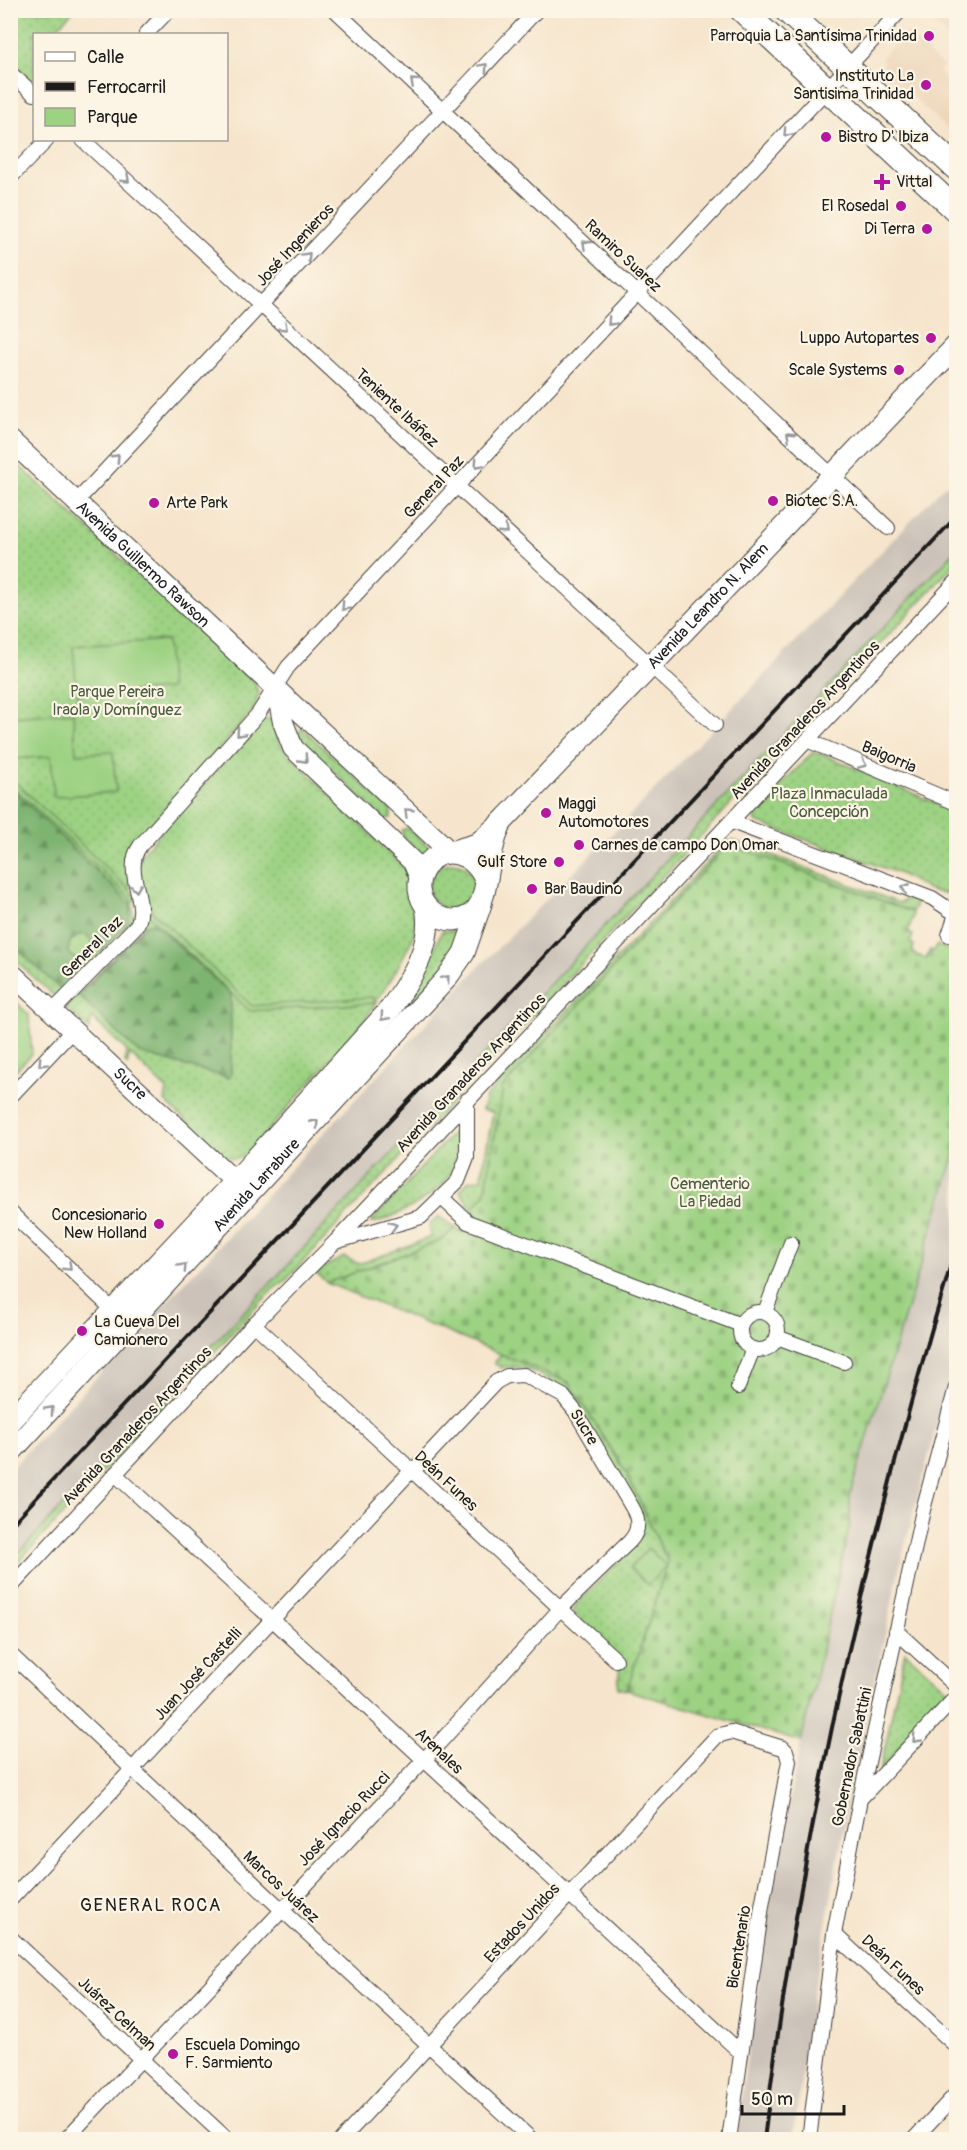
<svg xmlns="http://www.w3.org/2000/svg" width="967" height="2150" font-family="Pangolin,sans-serif">
<style>
.built{fill:#eed7bb}
.railway{fill:#ccc2b9}
.green{fill:url(#green-dots);stroke:#5c7750;stroke-width:1.5}
.forest{fill:url(#forest-firs);stroke:#4d6846;stroke-width:1.5}
.cemetery{fill:url(#cemetery-stones);stroke:#5c7750;stroke-width:1.5}
.pitch{fill:#9dd283;stroke:#5c7750;stroke-width:1.5}
.lines{fill:none;stroke-linecap:round;stroke-linejoin:round}
.street-casing{stroke:#3d3a36;stroke-width:16}
.secondary-casing{stroke:#3d3a36;stroke-width:22}
.primary-casing{stroke:#3d3a36;stroke-width:23}
.highway-casing{stroke:#3d3a36;stroke-width:26}
.street{stroke:#fff;stroke-width:14}
.secondary{stroke:#fff;stroke-width:20}
.primary{stroke:#fff;stroke-width:21}
.highway{stroke:#fff;stroke-width:24}
.rail{stroke:#1c1c1c;stroke-width:4}
.oneway{stroke:#999}
.poi-dot{fill:#b5179e;stroke:#fcf5e5;stroke-width:2}
.labels{text-anchor:middle;dominant-baseline:central;stroke-width:4.5;stroke-linejoin:round;paint-order:stroke}
.poi-label{font-size:16px;fill:#1c1c1c;stroke:#fcf5e5;text-anchor:start}
.street-label{font-size:16px;fill:#1c1c1c;stroke:#fcf5e5}
.park-label{font-size:16px;fill:#495c40;stroke:#fcf5e5}
.neighbourhood-label{font-size:18px;letter-spacing:1.5px;fill:#1c1c1c;stroke:#fcf5e5}
</style>
<defs>
<pattern id="green-dots" width="8" height="8" patternUnits="userSpaceOnUse" patternTransform="scale(1.5)"><rect width="8" height="8" fill="#9dd283"/><path d="M2 2h.1M6 6h.1" fill="none" stroke="#87b471" stroke-width="1.8" stroke-linecap="round"/></pattern>
<pattern id="forest-firs" width="22" height="20" patternUnits="userSpaceOnUse" patternTransform="scale(1.5)"><rect width="22" height="20" fill="#7eb471"/><path d="M5 1l3.5 6h-7zM16 11l3.5 6h-7z" fill="#66925c"/></pattern>
<pattern id="cemetery-stones" width="16" height="16" patternUnits="userSpaceOnUse" patternTransform="scale(1.5)"><rect width="16" height="16" fill="#9dd283"/><path d="M2 7V4a2 2 0 0 1 4 0v3zM10 15v-3a2 2 0 0 1 4 0v3z" fill="#87b471"/></pattern>
</defs>
<rect width="100%" height="100%" fill="#fcf5e5"/>
<filter id="ink" filterUnits="userSpaceOnUse"><feTurbulence type="fractalNoise" baseFrequency=".0167" numOctaves="2"/><feDisplacementMap in="SourceGraphic" scale="12" xChannelSelector="R" yChannelSelector="G"/><feConvolveMatrix kernelMatrix="1 2 1 2 8 2 1 2 1" color-interpolation-filters="sRGB"/></filter>
<filter id="wash" filterUnits="userSpaceOnUse"><feTurbulence type="fractalNoise" baseFrequency=".008" numOctaves="4" result="noise"/><feDisplacementMap in="SourceGraphic" scale="24" xChannelSelector="R" yChannelSelector="G"/><feGaussianBlur stdDeviation="1.35" result="paint"/><feColorMatrix in="noise" values="0 0 0 0 0 0 0 0 0 0 0 0 0 0 0 0 0 1.4 0 .05"/><feComposite in="paint" operator="in"/></filter>
<g filter="url(#wash)">
<rect width="100%" height="100%" fill="#f6e5cc"/>
<g class="built">
<path d="M 926,11 L 956,11 L 953,21 L 956,24 L 956,46 L 923,14 Z"/>
<path d="M 906,32 L 943,67 L 939,72 L 953,86 L 956,83 L 956,138 L 883,68 L 882,57 Z"/>
</g>
<g class="railway">
<path d="M 946,484 L 952,490 L 956,486 L 956,550 L 11,1561 L 10,1470 L 477,969 L 624,822 Z"/>
<path d="M 956,1150 L 956,1352 L 902,1557 L 849,1799 L 814,1990 L 793,2139 L 735,2140 L 772,1888 L 801,1742 L 850,1524 L 850,1494 Z"/>
</g>
<g class="green">
<path d="M 16,11 L 73,11 L 51,34 L 34,34 L 34,83 L 11,61 L 11,17 Z"/>
<path d="M 10,457 L 254,681 L 259,695 L 252,712 L 132,845 L 127,859 L 134,920 L 56,998 L 11,956 Z"/>
<path d="M 956,550 L 956,563 L 285,1281 L 273,1289 L 11,1570 L 11,1561 Z"/>
<path d="M 262,718 L 273,720 L 278,740 L 286,751 L 406,869 L 416,927 L 412,940 L 394,974 L 362,1024 L 246,1155 L 234,1159 L 221,1155 L 165,1101 L 167,1090 L 130,1054 L 127,1065 L 125,1062 L 127,1051 L 92,1018 L 89,1029 L 65,1007 L 141,928 L 139,857 Z"/>
<path d="M 303,729 L 391,810 L 391,818 L 383,819 L 299,738 L 298,732 Z"/>
<path d="M 812,753 L 822,754 L 956,812 L 956,891 C 936,900 915,880 898,873 L 756,822 L 754,813 Z"/>
<path d="M 407,828 L 428,846 L 429,849 L 422,855 L 402,836 L 402,830 Z"/>
<path d="M 727,841 L 734,841 L 899,903 L 909,897 L 918,901 L 912,912 L 728,844 L 503,1087 L 485,1194 L 472,1209 L 460,1191 L 469,1180 L 481,1179 L 493,1112 L 482,1110 L 486,1097 Z"/>
<circle cx="452" cy="886" r="23"/>
<path d="M 462,930 L 444,969 L 256,1170 L 423,973 L 442,931 Z"/>
<path d="M 453,1133 L 457,1135 C 457,1145 457,1159 453,1168 C 443,1194 401,1214 377,1222 L 371,1222 Z"/>
<path d="M 439,1216 L 455,1228 L 442,1240 L 327,1283 L 317,1274 L 326,1266 L 344,1257 L 359,1264 L 431,1237 L 429,1225 Z"/>
<path d="M 502,1354 L 569,1382 L 626,1472 L 668,1562 L 627,1690 L 618,1688 L 620,1659 L 573,1612 L 573,1608 L 635,1545 L 642,1533 L 571,1396 C 554,1381 525,1362 501,1368 L 494,1363 Z"/>
<path d="M 905,1652 L 948,1690 L 880,1771 Z"/>
</g>
<g class="forest">
<path d="M 10,787 L 131,904 L 129,922 L 104,949 L 96,949 L 87,935 L 78,935 L 70,942 L 68,952 L 84,967 L 82,976 L 64,990 L 59,988 L 11,943 Z"/>
<path d="M 154,923 L 231,995 L 231,1074 L 229,1078 L 139,1053 L 78,995 L 147,924 Z"/>
</g>
<path class="cemetery" d="M 728,844 L 912,912 L 913,916 L 908,932 L 913,935 L 910,943 L 914,945 L 912,953 L 926,959 L 930,950 L 934,951 L 937,945 L 953,952 L 956,950 L 956,1150 L 850,1494 L 850,1524 L 801,1742 L 627,1690 L 668,1562 L 626,1472 L 569,1382 L 327,1283 L 442,1240 L 455,1228 L 460,1231 L 476,1214 L 472,1209 L 485,1194 L 503,1087 Z"/>
<g class="pitch">
<path d="M 167,640 L 170,689 L 77,695 L 73,646 Z"/>
<path d="M 73,712 L 76,754 L 113,752 L 116,792 L 54,797 L 51,756 L 15,759 L 11,717 Z"/>
<path d="M 10,777 L 252,1006 L 374,997 L 374,1003 L 250,1011 L 11,785 Z"/>
<path d="M 11,997 L 29,1015 L 32,1054 L 11,1075 Z"/>
<path d="M 648,1548 L 666,1566 L 648,1585 L 630,1568 Z"/>
</g>
</g>
<g filter="url(#ink)">
<g class="lines">
<defs>
<g id="street">
<path d="M 335,10 L 888,528"/>
<path d="M 146,34 L 169,10"/>
<path d="M 10,73 L 34,94"/>
<path d="M 83,140 L 715,725"/>
<path d="M 10,178 L 47,140"/>
<path d="M 76,502 L 537,10"/>
<path d="M 809,741 L 956,803"/>
<path d="M 732,822 L 932,898 L 956,914 L 949,935"/>
<path d="M 53,1011 L 137,925 C 149,902 122,871 140,846 L 258,714 L 288,667 L 901,10"/>
<path d="M 10,1097 L 73,1030"/>
<path d="M 442,1198 L 468,1222 L 741,1325"/>
<path d="M 10,1212 L 114,1311"/>
<path d="M 338,1241 L 421,1217 L 458,1181 L 467,1158 L 467,1100"/>
<circle cx="759" cy="1331" r="19"/>
<path d="M 765,1312 L 791,1243"/>
<path d="M 254,1324 L 616,1660"/>
<path d="M 777,1337 L 844,1362"/>
<path d="M 738,1387 L 753,1349"/>
<path d="M 115,1474 L 740,2052"/>
<path d="M 10,1588 L 254,1324 L 336,1241 L 956,582"/>
<path d="M 896,1631 L 956,1686"/>
<path d="M 10,1654 L 281,1909 L 532,2140"/>
<path d="M 860,1799 L 956,1697"/>
<path d="M 10,1900 L 411,1471"/>
<path d="M 834,1934 L 956,2046"/>
<path d="M 10,1937 L 228,2140"/>
<path d="M 65,2140 L 424,1760 L 560,1609 L 630,1541 C 640,1530 639,1519 632,1507 L 575,1411 L 563,1396 L 524,1375 L 507,1376 L 496,1382 L 412,1472"/>
<path d="M 341,2140 L 717,1736 L 731,1732 L 783,1748 L 786,1751 L 789,1761 L 762,1906 L 729,2140"/>
<path d="M 809,2140 L 834,1934 L 860,1799 L 923,1510 L 956,1387"/>
<path d="M 913,2140 L 956,2094"/>
</g>
<g id="secondary">
<path id="s1" d="M 10,440 L 450,852"/>
<path d="M 276,687 L 283,722 L 293,748 L 413,862 L 420,878"/>
<path id="s2" d="M 10,972 L 245,1191"/>
</g>
<g id="primary">
<path id="s3" d="M 450,852 L 477,844 L 503,821 L 956,346"/>
<path d="M 485,880 C 475,852 438,841 423,871 C 405,904 450,937 476,910 C 489,897 487,851 500,827"/>
<path d="M 10,1421 L 247,1168 L 391,1008 C 411,978 434,945 426,907"/>
<path id="s4" d="M 10,1453 L 446,979 L 464,953 L 481,904"/>
</g>
<g id="highway">
<path d="M 742,10 L 956,210"/>
<path d="M 786,10 L 956,168"/>
</g>
</defs>
<use href="#street" class="street-casing"/>
<use href="#secondary" class="secondary-casing"/>
<use href="#primary" class="primary-casing"/>
<use href="#highway" class="highway-casing"/>
<use href="#street" class="street"/>
<use href="#secondary" class="secondary"/>
<use href="#primary" class="primary"/>
<use href="#highway" class="highway"/>
<g class="rail">
<path d="M 10,1526 L 956,517"/>
<path d="M 764,2140 C 800,1836 867,1539 956,1248"/>
</g>
</g>
<defs><path id="oneway-chevron" d="M-2-3.5L2.5 0L-2 3.5" fill="none" stroke-width="1.6" stroke-linecap="round" stroke-linejoin="round" transform="scale(1.5)"/></defs>
<g class="oneway">
<use href="#oneway-chevron" transform="translate(484 67) rotate(-47)"/>
<use href="#oneway-chevron" transform="translate(414 82) rotate(-138)"/>
<use href="#oneway-chevron" transform="translate(787 133) rotate(133)"/>
<use href="#oneway-chevron" transform="translate(126 179) rotate(43)"/>
<use href="#oneway-chevron" transform="translate(586 244) rotate(-137)"/>
<use href="#oneway-chevron" transform="translate(307 256) rotate(-47)"/>
<use href="#oneway-chevron" transform="translate(611 322) rotate(133)"/>
<use href="#oneway-chevron" transform="translate(284 327) rotate(43)"/>
<use href="#oneway-chevron" transform="translate(790 435) rotate(-137)"/>
<use href="#oneway-chevron" transform="translate(116 458) rotate(-46)"/>
<use href="#oneway-chevron" transform="translate(478 464) rotate(133)"/>
<use href="#oneway-chevron" transform="translate(504 530) rotate(43)"/>
<use href="#oneway-chevron" transform="translate(345 607) rotate(133)"/>
<use href="#oneway-chevron" transform="translate(240 733) rotate(132)"/>
<use href="#oneway-chevron" transform="translate(304 759) rotate(46)"/>
<use href="#oneway-chevron" transform="translate(863 764) rotate(23)"/>
<use href="#oneway-chevron" transform="translate(408 812) rotate(-136)"/>
<use href="#oneway-chevron" transform="translate(136 888) rotate(82)"/>
<use href="#oneway-chevron" transform="translate(905 888) rotate(-159)"/>
<use href="#oneway-chevron" transform="translate(446 979) rotate(-50)"/>
<use href="#oneway-chevron" transform="translate(384 1017) rotate(131)"/>
<use href="#oneway-chevron" transform="translate(42 1063) rotate(133)"/>
<use href="#oneway-chevron" transform="translate(315 1123) rotate(-48)"/>
<use href="#oneway-chevron" transform="translate(393 1226) rotate(-16)"/>
<use href="#oneway-chevron" transform="translate(68 1267) rotate(44)"/>
<use href="#oneway-chevron" transform="translate(183 1267) rotate(-47)"/>
<use href="#oneway-chevron" transform="translate(50 1410) rotate(-47)"/>
<use href="#oneway-chevron" transform="translate(916 1739) rotate(134)"/>
</g>
</g>
<g class="poi-dot">
<circle cx="929" cy="36" r="6"/>
<circle cx="926" cy="85" r="6"/>
<circle cx="826" cy="137" r="6"/>
<path d="M879 173h6v6h6v6h-6v6h-6v-6h-6v-6h6z"/>
<circle cx="901" cy="206" r="6"/>
<circle cx="927" cy="229" r="6"/>
<circle cx="931" cy="338" r="6"/>
<circle cx="899" cy="370" r="6"/>
<circle cx="773" cy="501" r="6"/>
<circle cx="154" cy="503" r="6"/>
<circle cx="546" cy="813" r="6"/>
<circle cx="579" cy="845" r="6"/>
<circle cx="559" cy="862" r="6"/>
<circle cx="532" cy="889" r="6"/>
<circle cx="159" cy="1224" r="6"/>
<circle cx="82" cy="1331" r="6"/>
<circle cx="173" cy="2054" r="6"/>
</g>
<g class="labels">
<g class="poi-label">
<text x="917" y="36" text-anchor="end">Parroquia La Santísima Trinidad</text>
<text x="914" y="76" text-anchor="end">Instituto La<tspan x="914" dy="18">Santisima Trinidad</tspan></text>
<text x="838" y="137">Bistro D' Ibiza</text>
<text x="896" y="182">Vittal</text>
<text x="889" y="206" text-anchor="end">El Rosedal</text>
<text x="915" y="229" text-anchor="end">Di Terra</text>
<text x="919" y="338" text-anchor="end">Luppo Autopartes</text>
<text x="887" y="370" text-anchor="end">Scale Systems</text>
<text x="785" y="501">Biotec S.A.</text>
<text x="166" y="503">Arte Park</text>
<text x="558" y="804">Maggi<tspan x="558" dy="18">Automotores</tspan></text>
<text x="591" y="845">Carnes de campo Don Omar</text>
<text x="547" y="862" text-anchor="end">Gulf Store</text>
<text x="544" y="889">Bar Baudino</text>
<text x="147" y="1215" text-anchor="end">Concesionario<tspan x="147" dy="18">New Holland</tspan></text>
<text x="94" y="1322">La Cueva Del<tspan x="94" dy="18">Camionero</tspan></text>
<text x="185" y="2045">Escuela Domingo<tspan x="185" dy="18">F. Sarmiento</tspan></text>
</g>
<g class="street-label">
<text transform="translate(295 245) rotate(-47)">José Ingenieros</text>
<text transform="translate(623 256) rotate(43)">Ramiro Suarez</text>
<text transform="translate(397 408) rotate(43)">Teniente Ibáñez</text>
<text transform="translate(434 487) rotate(-47)">General Paz</text>
<text stroke="none"><textPath href="#s1" startOffset="182">Avenida Guillermo Rawson</textPath></text>
<text stroke="none"><textPath href="#s3" startOffset="360">Avenida Leandro N. Alem</textPath></text>
<text transform="translate(805 720) rotate(-47)">Avenida Granaderos Argentinos</text>
<text transform="translate(889 757) rotate(23)">Baigorria</text>
<text transform="translate(92 947) rotate(-45)">General Paz</text>
<text transform="translate(471 1073) rotate(-47)">Avenida Granaderos Argentinos</text>
<text stroke="none"><textPath href="#s2" startOffset="164">Sucre</textPath></text>
<text stroke="none"><textPath href="#s4" startOffset="364">Avenida Larrabure</textPath></text>
<text transform="translate(137 1426) rotate(-47)">Avenida Granaderos Argentinos</text>
<text transform="translate(584 1427) rotate(58)">Sucre</text>
<text transform="translate(446 1481) rotate(43)">Deán Funes</text>
<text transform="translate(198 1674) rotate(-47)">Juan José Castelli</text>
<text transform="translate(439 1751) rotate(43)">Arenales</text>
<text transform="translate(852 1757) rotate(-78)">Gobernador Sabattini</text>
<text transform="translate(344 1819) rotate(-46)">José Ignacio Rucci</text>
<text transform="translate(281 1887) rotate(43)">Marcos Juárez</text>
<text transform="translate(522 1923) rotate(-47)">Estados Unidos</text>
<text transform="translate(739 1947) rotate(-81)">Bicentenario</text>
<text transform="translate(893 1965) rotate(43)">Deán Funes</text>
<text transform="translate(117 2014) rotate(43)">Juárez Celman</text>
</g>
<g class="park-label">
<text x="117" y="692">Parque Pereira<tspan x="117" dy="18">Iraola y Domínguez</tspan></text>
<text x="829" y="794">Plaza Inmaculada<tspan x="829" dy="18">Concepción</tspan></text>
<text x="710" y="1184">Cementerio<tspan x="710" dy="18">La Piedad</tspan></text>
</g>
<g class="neighbourhood-label">
<text x="151" y="1905">GENERAL ROCA</text>
</g>
</g>
<rect width="967" height="2150" fill="none" stroke="#fcf5e5" stroke-width="36"/>
<rect x="33" y="33" width="195" height="108" fill="#fcf5e5" stroke="#a29e95" stroke-width="1.5"/>
<rect x="45" y="52" width="30" height="9" fill="#ffffff" stroke="#a29e95" stroke-width="1.5"/>
<text x="87" y="63" font-size="18" fill="#1c1c1c">Calle</text>
<rect x="45" y="82" width="30" height="9" fill="#1c1c1c" stroke="#a29e95" stroke-width="1.5"/>
<text x="87" y="93" font-size="18" fill="#1c1c1c">Ferrocarril</text>
<rect x="45" y="108" width="30" height="18" fill="#9dd283" stroke="#a29e95" stroke-width="1.5"/>
<text x="87" y="123" font-size="18" fill="#1c1c1c">Parque</text>
<path d="M742 2105v9h102v-9" fill="none" stroke="#1c1c1c" stroke-width="3"/>
<text x="751" y="2105" font-size="18" fill="#1c1c1c" stroke="#fcf5e5" stroke-width="4.5" paint-order="stroke">50 m</text>
</svg>
